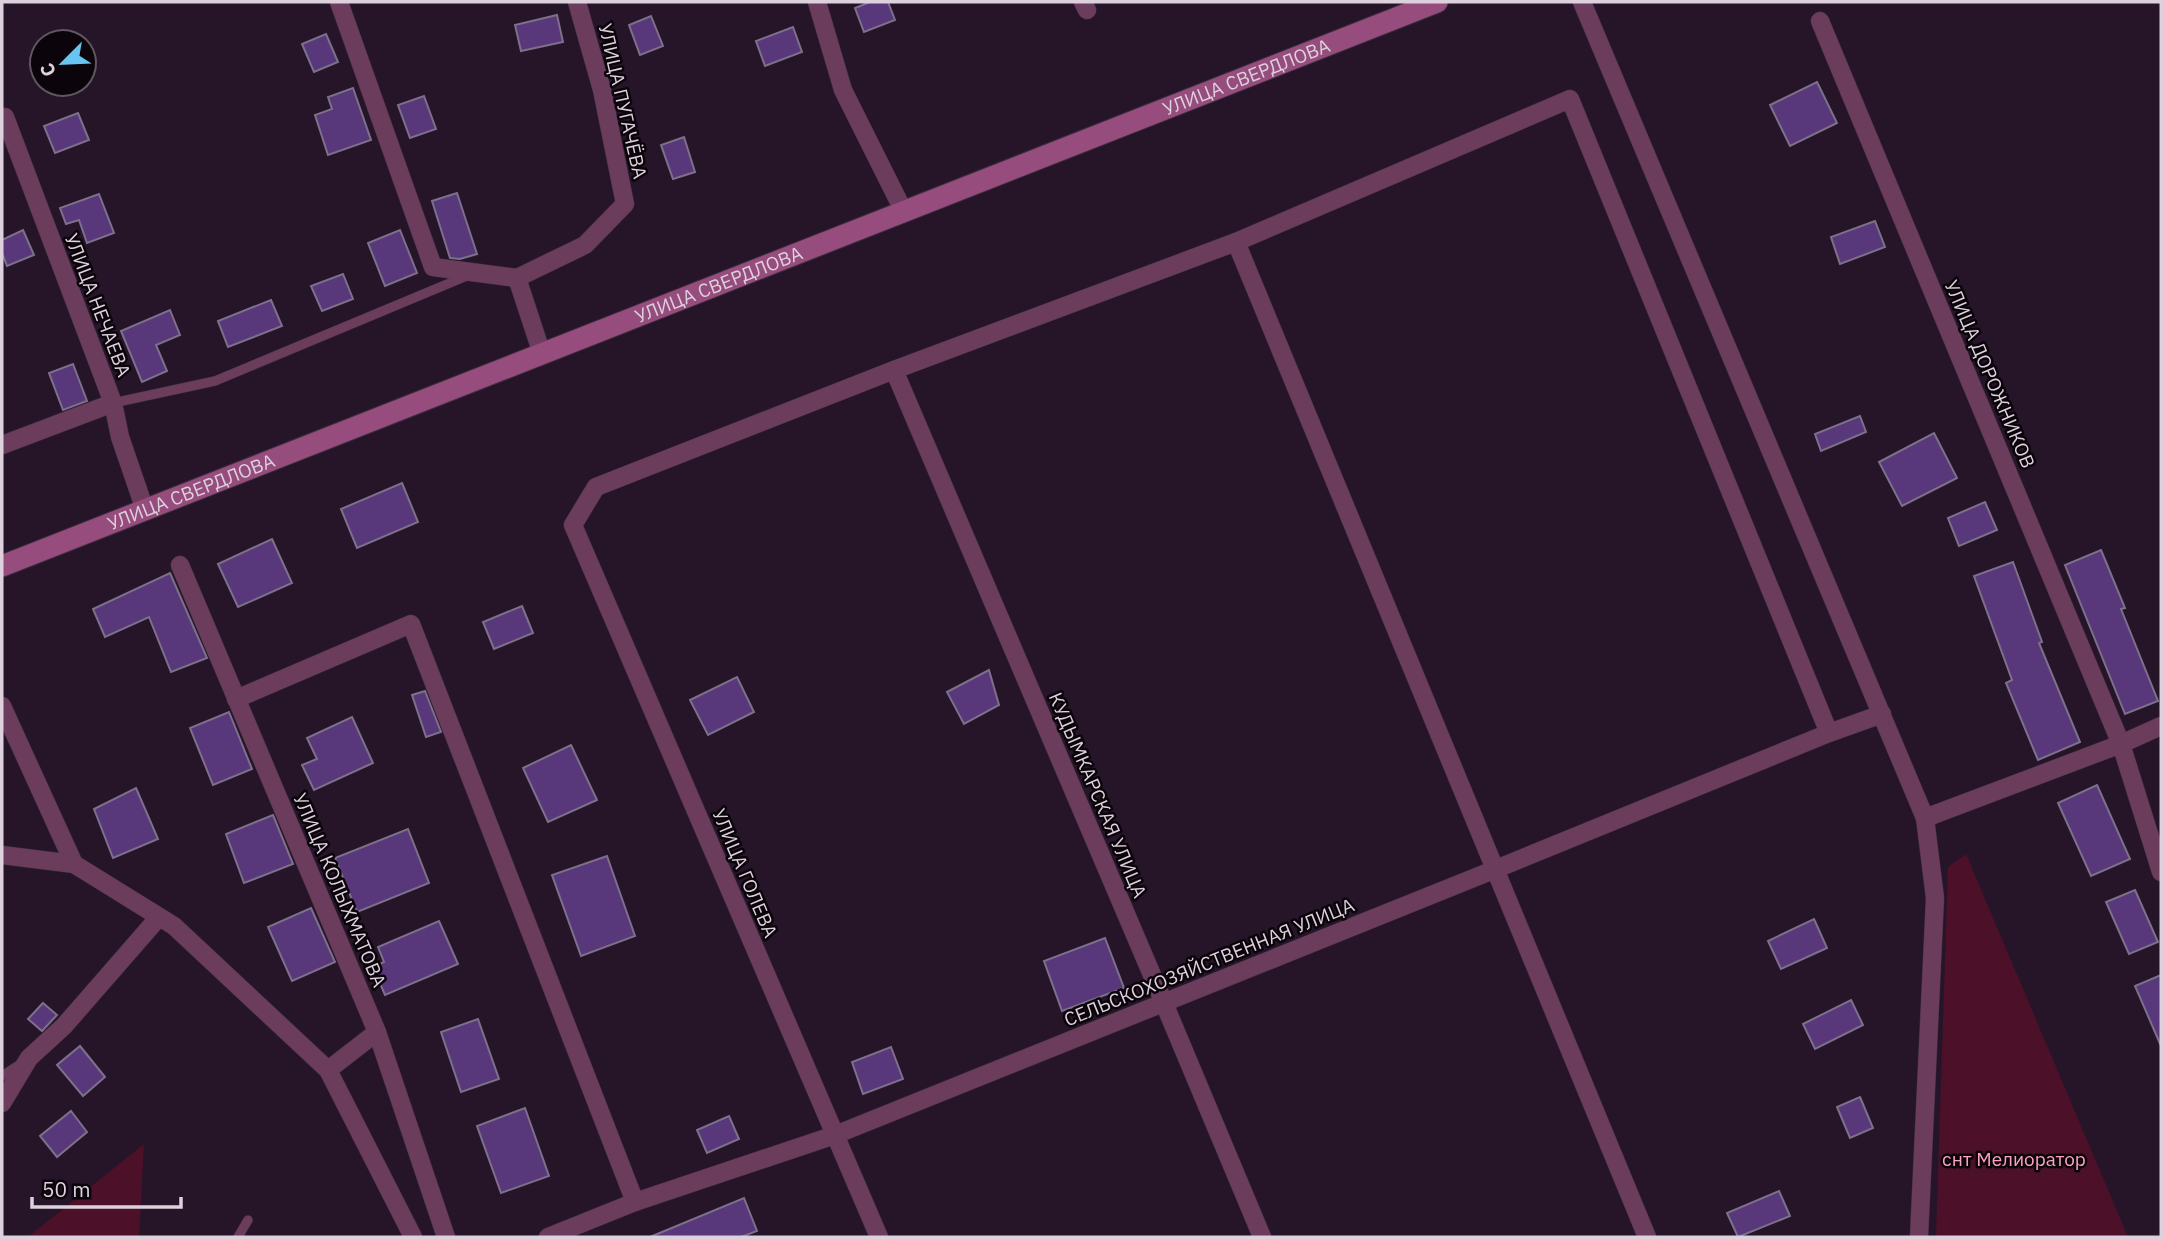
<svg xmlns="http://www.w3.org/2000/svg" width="2163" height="1239" font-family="'IBM Plex Sans',sans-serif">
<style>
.green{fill:#4c1029}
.building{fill:#59377b;stroke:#7c708a;stroke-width:2}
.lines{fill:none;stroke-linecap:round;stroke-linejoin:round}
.lane-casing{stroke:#3f2f41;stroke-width:10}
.street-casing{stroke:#3f2f41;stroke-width:19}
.secondary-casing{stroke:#3f2f41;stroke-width:23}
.lane{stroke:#6b3c5b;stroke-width:9}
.street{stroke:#6b3c5b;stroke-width:18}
.secondary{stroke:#974c7e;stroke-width:21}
.labels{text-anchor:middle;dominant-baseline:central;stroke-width:5;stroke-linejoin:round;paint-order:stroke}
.street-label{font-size:19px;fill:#dcd1dd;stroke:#0b050b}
.park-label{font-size:19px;fill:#fea1be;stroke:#0b050b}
</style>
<rect width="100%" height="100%" fill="#261528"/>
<g class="green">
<path d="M 1966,854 L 2128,1237 L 1936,1237 L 1948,867 Z"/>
<path d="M 144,1144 L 139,1237 L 28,1237 Z"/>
</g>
<g class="building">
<path d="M 870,2 L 888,2 L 895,20 L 864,32 L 855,8 Z"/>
<path d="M 557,15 L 563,42 L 521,51 L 515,25 Z"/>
<path d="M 651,16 L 663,46 L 640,55 L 629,25 Z"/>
<path d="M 793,27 L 802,52 L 765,66 L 756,41 Z"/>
<path d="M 326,34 L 338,62 L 314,72 L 302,44 Z"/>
<path d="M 1817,82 L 1837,123 L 1790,146 L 1770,105 Z"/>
<path d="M 353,88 L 371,140 L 328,155 L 315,115 L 332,109 L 328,97 Z"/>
<path d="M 424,96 L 436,129 L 410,138 L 398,105 Z"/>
<path d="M 78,113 L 89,140 L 55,153 L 44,126 Z"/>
<path d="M 684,137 L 695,172 L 673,179 L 661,145 Z"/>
<path d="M 457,193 L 477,254 L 460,259 L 450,258 L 432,201 Z"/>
<path d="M 99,194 L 114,233 L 87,243 L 79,220 L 66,224 L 60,208 Z"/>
<path d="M 1875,221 L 1885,247 L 1840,264 L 1831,237 Z"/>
<path d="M 23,230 L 34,255 L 7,266 L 2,253 L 2,240 Z"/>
<path d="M 400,230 L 417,273 L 385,286 L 368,243 Z"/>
<path d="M 343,274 L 353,299 L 322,311 L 311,286 Z"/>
<path d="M 271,300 L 282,326 L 228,347 L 218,321 Z"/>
<path d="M 170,310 L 180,335 L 156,345 L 167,371 L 142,382 L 121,331 Z"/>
<path d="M 73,364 L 87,401 L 63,410 L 49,373 Z"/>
<path d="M 1860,416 L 1866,432 L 1821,451 L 1815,434 Z"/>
<path d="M 1934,433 L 1957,478 L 1902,506 L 1879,462 Z"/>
<path d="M 402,483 L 418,522 L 357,548 L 341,509 Z"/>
<path d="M 1985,502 L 1997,530 L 1959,546 L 1948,518 Z"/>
<path d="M 272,539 L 292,583 L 238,607 L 218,564 Z"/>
<path d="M 2101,550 L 2125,608 L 2121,609 L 2158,701 L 2125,714 L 2065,565 Z"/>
<path d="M 2013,562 L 2042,642 L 2039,643 L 2080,742 L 2038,760 L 2006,683 L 2012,680 L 1974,576 Z"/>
<path d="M 170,573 L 207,658 L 171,672 L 149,617 L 105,637 L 93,609 Z"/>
<path d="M 522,606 L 533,633 L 494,649 L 483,622 Z"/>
<path d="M 989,670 L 999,705 L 964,724 L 947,692 Z"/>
<path d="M 737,677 L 754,712 L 708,735 L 690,700 Z"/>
<path d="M 425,691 L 441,732 L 426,737 L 412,695 Z"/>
<path d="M 229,712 L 252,769 L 213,785 L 190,728 Z"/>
<path d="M 352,717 L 373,763 L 314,790 L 302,765 L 317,759 L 307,738 Z"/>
<path d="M 571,745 L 597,800 L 548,822 L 523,768 Z"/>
<path d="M 2097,785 L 2130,859 L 2091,876 L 2058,803 Z"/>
<path d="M 136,788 L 158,839 L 113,858 L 94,809 Z"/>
<path d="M 273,815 L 293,864 L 244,883 L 226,834 Z"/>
<path d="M 408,829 L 429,883 L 357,912 L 335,858 Z"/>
<path d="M 607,856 L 635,936 L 581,956 L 552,875 Z"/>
<path d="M 2135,890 L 2158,942 L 2129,954 L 2106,902 Z"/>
<path d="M 311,908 L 335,962 L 292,981 L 268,927 Z"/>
<path d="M 1814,919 L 1827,948 L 1781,969 L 1768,941 Z"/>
<path d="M 439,921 L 458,964 L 385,995 L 373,967 L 384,962 L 378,947 Z"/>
<path d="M 1105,938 L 1124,988 L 1062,1011 L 1044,961 Z"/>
<path d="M 2161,975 L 2161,1046 L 2135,986 Z"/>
<path d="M 1851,1000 L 1863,1025 L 1815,1049 L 1803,1024 Z"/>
<path d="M 43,1003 L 57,1015 L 42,1031 L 28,1019 Z"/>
<path d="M 478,1019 L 499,1079 L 461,1092 L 441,1032 Z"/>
<path d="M 80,1046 L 105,1077 L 83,1096 L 57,1065 Z"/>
<path d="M 891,1047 L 903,1079 L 863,1094 L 852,1062 Z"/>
<path d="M 1860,1097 L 1873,1128 L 1850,1138 L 1837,1107 Z"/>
<path d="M 525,1108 L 549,1176 L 501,1193 L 477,1126 Z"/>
<path d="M 71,1111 L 87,1132 L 57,1157 L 40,1136 Z"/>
<path d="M 729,1116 L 739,1139 L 707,1153 L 697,1130 Z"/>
<path d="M 1779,1191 L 1790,1216 L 1738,1237 L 1727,1213 Z"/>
<path d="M 744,1198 L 757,1231 L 741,1237 L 650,1237 Z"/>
</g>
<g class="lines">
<defs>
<g id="lane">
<path d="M 113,403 L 215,381 L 469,275"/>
<path d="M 2,1076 L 19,1065"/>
<path d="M 238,1237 L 248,1220"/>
</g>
<g id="street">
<path d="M 339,2 L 433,267 L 517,278"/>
<path d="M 817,2 L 843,90 L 904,212"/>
<path d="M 1083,2 L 1087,10"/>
<path d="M 1582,2 L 1925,818 L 1935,898 L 1919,1237"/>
<path d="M 1820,21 L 2121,744 L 2161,872"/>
<path d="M 5,117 L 113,403 L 120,437 L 145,510"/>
<path d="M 1236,242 L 1647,1237"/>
<path d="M 517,278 L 585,245 L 625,204 L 602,90 L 577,2"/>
<path d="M 517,278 L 542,354"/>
<path d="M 894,370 L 1164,1003 L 1262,1237"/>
<path d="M 2,445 L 113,403"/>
<path d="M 180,565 L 377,1032 L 446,1237"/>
<path d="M 236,699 L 411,624 L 635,1202"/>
<path d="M 2,706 L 74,864 L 174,926 L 328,1070 L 413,1237"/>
<path d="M 1925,818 L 2121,744 L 2161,726"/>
<path d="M 2,855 L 74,864"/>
<path d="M 328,1070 L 377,1032"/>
<path d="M 2,1103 L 29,1058 L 64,1026 L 159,917"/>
<path d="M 548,1237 L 635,1202 L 835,1135 L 1496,869 L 1829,733 L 1882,714"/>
<path d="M 879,1237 L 573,525 L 596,487 L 894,370 L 1236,242 L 1570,99 L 1829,733"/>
</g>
<g id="secondary">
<path id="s1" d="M 2,566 L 1437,2"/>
</g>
</defs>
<use href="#lane" class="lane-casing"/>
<use href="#street" class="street-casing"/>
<use href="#secondary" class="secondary-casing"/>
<use href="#lane" class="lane"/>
<use href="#street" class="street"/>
<use href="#secondary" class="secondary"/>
</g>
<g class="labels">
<g class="street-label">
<text stroke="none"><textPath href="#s1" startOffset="1337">УЛИЦА СВЕРДЛОВА</textPath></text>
<text transform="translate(623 101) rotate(77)">УЛИЦА ПУГАЧЁВА</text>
<text stroke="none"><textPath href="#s1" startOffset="770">УЛИЦА СВЕРДЛОВА</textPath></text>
<text transform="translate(98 305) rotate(69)">УЛИЦА НЕЧАЕВА</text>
<text transform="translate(1990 374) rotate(67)">УЛИЦА ДОРОЖНИКОВ</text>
<text stroke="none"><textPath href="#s1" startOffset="203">УЛИЦА СВЕРДЛОВА</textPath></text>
<text transform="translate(1098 795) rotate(67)">КУДЫМКАРСКАЯ УЛИЦА</text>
<text transform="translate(745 873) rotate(67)">УЛИЦА ГОЛЕВА</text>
<text transform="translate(340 890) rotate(67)">УЛИЦА КОЛЫХМАТОВА</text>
<text transform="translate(1209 962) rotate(-22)">СЕЛЬСКОХОЗЯЙСТВЕННАЯ УЛИЦА</text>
</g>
<g class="park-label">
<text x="2014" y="1159">снт Мелиоратор</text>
</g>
</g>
<rect width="2163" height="1239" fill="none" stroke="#dcd1dd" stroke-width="7"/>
<g transform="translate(63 63) rotate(246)"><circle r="33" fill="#0b050b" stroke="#5f575f" stroke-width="2"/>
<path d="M0-5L12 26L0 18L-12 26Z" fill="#68c4f0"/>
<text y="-10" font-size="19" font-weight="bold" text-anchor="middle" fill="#dcd1dd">С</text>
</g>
<path d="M32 1197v10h149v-10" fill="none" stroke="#dcd1dd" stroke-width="3.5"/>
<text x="42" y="1197" font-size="21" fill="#dcd1dd" stroke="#0b050b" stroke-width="5" paint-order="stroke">50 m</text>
</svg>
